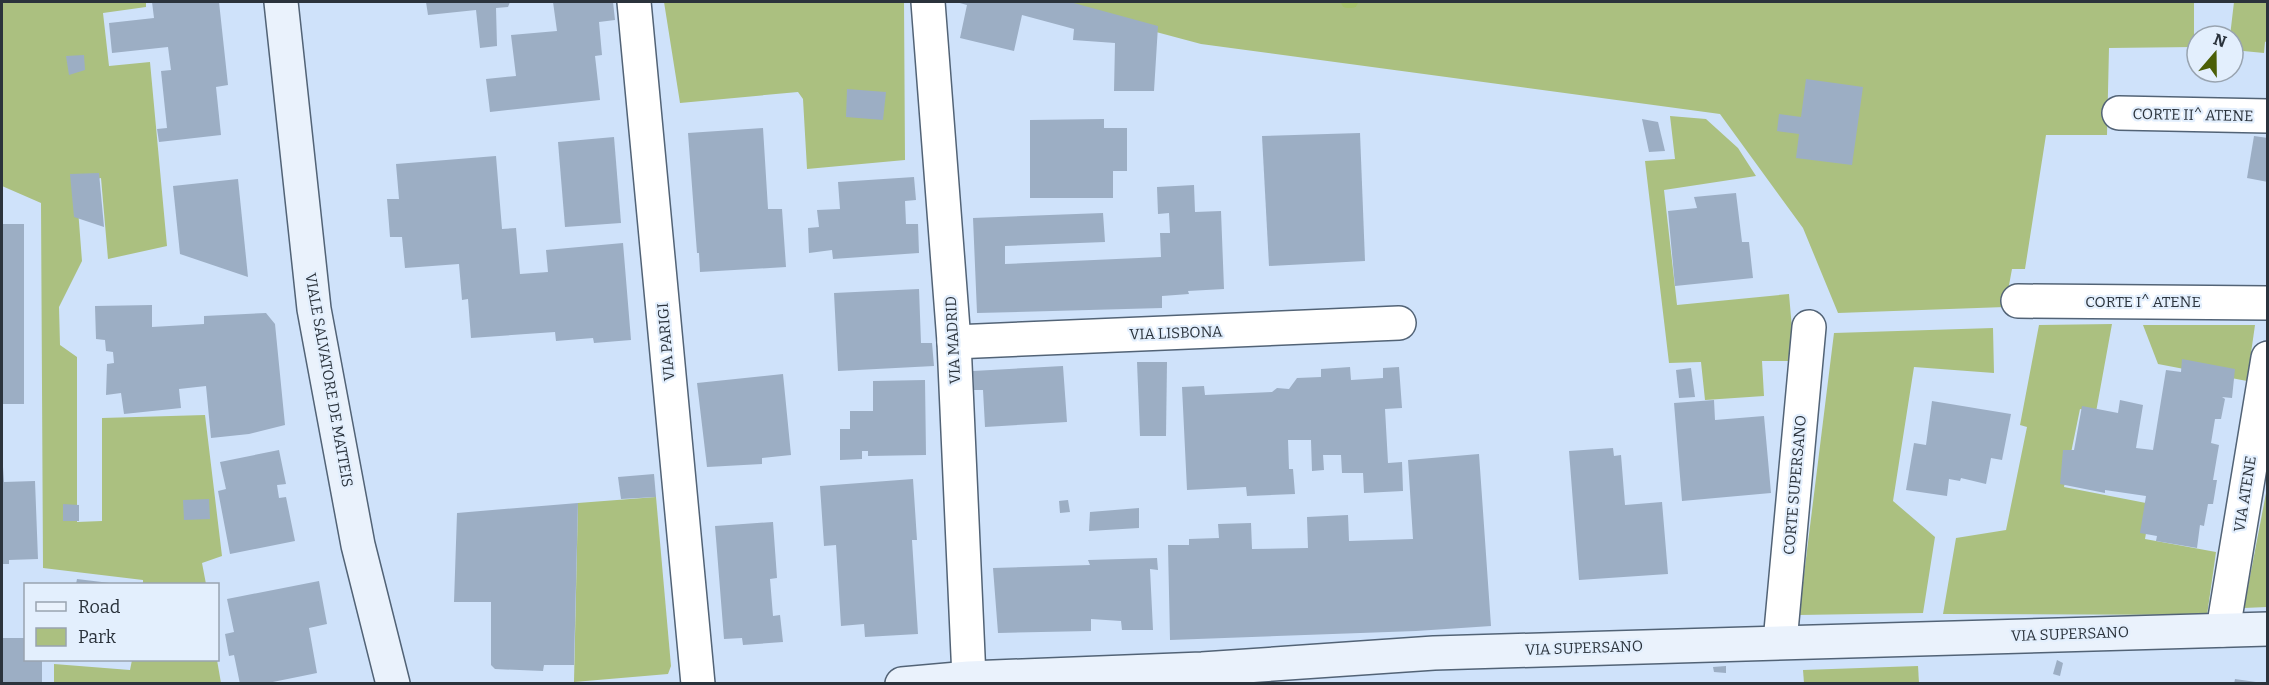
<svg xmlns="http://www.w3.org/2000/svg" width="2269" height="685" font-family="Bitter,serif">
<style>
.green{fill:#abc080}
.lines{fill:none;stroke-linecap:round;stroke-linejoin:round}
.stream{stroke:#a7c26c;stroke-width:12}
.building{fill:#9caec4}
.street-casing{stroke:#526376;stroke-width:36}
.secondary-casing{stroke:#526376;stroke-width:36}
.street{stroke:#fff;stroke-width:33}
.secondary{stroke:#eaf2fc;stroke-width:33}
.labels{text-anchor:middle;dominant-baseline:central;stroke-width:4.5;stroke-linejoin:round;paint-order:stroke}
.street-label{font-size:15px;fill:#2b333c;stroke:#e3effd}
</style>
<rect width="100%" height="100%" fill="#cfe2fa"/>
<g class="green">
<path d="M 2,2 L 146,2 L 146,7 L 103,13 L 109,66 L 150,62 L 167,246 L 108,259 L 101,178 L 76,183 L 82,261 L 59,307 L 60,345 L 77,357 L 77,522 L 102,521 L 102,418 L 205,415 L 222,556 L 202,563 L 206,584 L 143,584 L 143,580 L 43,568 L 41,203 L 2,186 Z"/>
<path d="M 664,2 L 904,2 L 905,160 L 807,169 L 803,99 L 798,92 L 680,103 Z"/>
<path d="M 1044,2 L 2194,2 L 2194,47 L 2109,48 L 2107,135 L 2046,135 L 2025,269 L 2012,269 L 2005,307 L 1838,313 L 1803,228 L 1720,114 L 1201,44 Z"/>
<path d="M 2234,2 L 2267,2 L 2267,41 L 2265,42 L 2264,53 L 2233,50 L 2233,36 L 2230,36 Z"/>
<path d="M 1670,116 L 1706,119 L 1738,148 L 1756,176 L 1664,190 L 1677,305 L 1789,294 L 1793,340 L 1792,361 L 1762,361 L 1764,396 L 1705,400 L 1701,362 L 1669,363 L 1645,161 L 1675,159 Z"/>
<path d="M 2112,324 L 2096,412 L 2080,409 L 2064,487 L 2151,504 L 2145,539 L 2216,552 L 2207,615 L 1943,614 L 1956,538 L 2006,530 L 2027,427 L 2020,425 L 2039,325 Z"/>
<path d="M 2143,325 L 2255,325 L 2247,381 L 2158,364 Z"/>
<path d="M 1993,328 L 1994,373 L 1914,367 L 1893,501 L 1935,537 L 1923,613 L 1799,615 L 1834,333 Z"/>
<path d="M 2267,488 L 2267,607 L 2244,608 Z"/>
<path d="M 656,497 L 671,666 L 668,674 L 574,682 L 578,503 Z"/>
<path d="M 132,660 L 217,660 L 221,683 L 54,683 L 54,664 L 130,670 Z"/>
<path d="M 1918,666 L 1919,683 L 1804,683 L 1803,670 Z"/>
</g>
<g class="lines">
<path class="stream" d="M 1347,2 L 1352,2"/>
</g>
<g class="building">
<path d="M 152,2 L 219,2 L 228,85 L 216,87 L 221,135 L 159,142 L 157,129 L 167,128 L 161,71 L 171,70 L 168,47 L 112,53 L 109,23 L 154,18 Z"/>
<path d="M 426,2 L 510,2 L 508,7 L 496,8 L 497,46 L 480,48 L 476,10 L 428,15 Z"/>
<path d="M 553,2 L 613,2 L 615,20 L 599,22 L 602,55 L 595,56 L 600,100 L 490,112 L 486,79 L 516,76 L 511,35 L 557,31 Z"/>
<path d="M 956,2 L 1070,2 L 1158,26 L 1154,91 L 1114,91 L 1115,43 L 1073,40 L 1074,29 L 1022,15 L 1014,51 L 960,38 L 967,5 Z"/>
<path d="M 84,55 L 85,70 L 69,75 L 66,56 Z"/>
<path d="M 1806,79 L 1863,87 L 1852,165 L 1796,158 L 1799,134 L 1777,131 L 1779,114 L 1801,117 Z"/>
<path d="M 847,89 L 886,92 L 883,120 L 846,117 Z"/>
<path d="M 1104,119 L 1104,128 L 1127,128 L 1127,171 L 1113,171 L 1113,198 L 1030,198 L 1030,120 Z"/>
<path d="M 1642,119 L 1658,122 L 1665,151 L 1649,152 Z"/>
<path d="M 763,128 L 768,209 L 782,209 L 786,267 L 700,272 L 699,253 L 697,253 L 688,133 Z"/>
<path d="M 1360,133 L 1365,261 L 1269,266 L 1262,136 Z"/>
<path d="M 2254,136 L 2268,138 L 2268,182 L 2247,178 Z"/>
<path d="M 614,137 L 621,223 L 565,227 L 558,142 Z"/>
<path d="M 496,156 L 502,229 L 516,228 L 520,274 L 548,272 L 546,250 L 623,243 L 631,340 L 594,343 L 593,338 L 556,341 L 555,332 L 471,338 L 468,299 L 462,300 L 459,264 L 405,268 L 402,237 L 390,237 L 387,199 L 399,199 L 396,164 Z"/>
<path d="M 99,173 L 104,227 L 74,217 L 70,174 Z"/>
<path d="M 914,177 L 916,200 L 905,201 L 906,224 L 918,224 L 919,253 L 833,259 L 832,250 L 809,253 L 808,228 L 819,227 L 817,210 L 840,209 L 838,182 Z"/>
<path d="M 238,179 L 248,277 L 180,254 L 173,186 Z"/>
<path d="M 1194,185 L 1195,212 L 1221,211 L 1224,289 L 1188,291 L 1189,294 L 1162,296 L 1162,308 L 977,313 L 973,218 L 1103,213 L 1105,242 L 1005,246 L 1005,264 L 1161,257 L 1160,233 L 1170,233 L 1169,213 L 1158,214 L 1157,187 Z"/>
<path d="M 1736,193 L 1742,242 L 1749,242 L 1753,278 L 1675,286 L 1668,211 L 1697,208 L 1694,197 Z"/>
<rect x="2" y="224" width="22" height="180"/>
<path d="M 919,289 L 921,343 L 932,343 L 934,366 L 838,371 L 834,293 Z"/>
<path d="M 152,305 L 152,327 L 204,324 L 204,316 L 266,313 L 275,324 L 285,425 L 249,434 L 211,438 L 206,386 L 179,389 L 181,408 L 124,414 L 121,393 L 106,395 L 107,364 L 114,363 L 113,352 L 106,351 L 105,340 L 96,339 L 95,306 Z"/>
<path d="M 2182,359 L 2235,369 L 2232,398 L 2222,397 L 2225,399 L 2221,419 L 2215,419 L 2211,443 L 2219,445 L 2213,480 L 2217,480 L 2213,504 L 2208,504 L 2204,526 L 2200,525 L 2197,548 L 2156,541 L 2157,536 L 2140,533 L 2146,496 L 2105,490 L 2105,493 L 2060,484 L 2063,450 L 2074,450 L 2082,406 L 2118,413 L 2120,400 L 2143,405 L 2136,448 L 2153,450 L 2166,370 L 2181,372 Z"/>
<path d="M 1137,362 L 1167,362 L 1166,436 L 1140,436 Z"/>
<path d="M 1063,366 L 1067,422 L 985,427 L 983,390 L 974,390 L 973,371 Z"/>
<path d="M 1350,367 L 1351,380 L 1383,378 L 1383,368 L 1399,367 L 1402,408 L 1385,409 L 1388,463 L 1402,462 L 1403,491 L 1364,493 L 1363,473 L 1342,473 L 1341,455 L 1323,455 L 1324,470 L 1312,471 L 1311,440 L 1288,440 L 1289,469 L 1293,469 L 1295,494 L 1247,496 L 1246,487 L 1187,490 L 1182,387 L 1204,386 L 1205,395 L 1272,392 L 1277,388 L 1289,389 L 1297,378 L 1321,377 L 1321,369 Z"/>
<path d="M 1691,368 L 1695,397 L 1679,398 L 1676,370 Z"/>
<path d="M 783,374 L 791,455 L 762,458 L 762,464 L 707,467 L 697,383 Z"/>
<path d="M 925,380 L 926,455 L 868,456 L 868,451 L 862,451 L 862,459 L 840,460 L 840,429 L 850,429 L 850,411 L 873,411 L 873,381 Z"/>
<path d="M 1714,400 L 1715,420 L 1764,416 L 1771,493 L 1682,501 L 1674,403 Z"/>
<path d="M 1932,401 L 2011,414 L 2002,460 L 1991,458 L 1986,484 L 1961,478 L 1960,481 L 1949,479 L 1947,496 L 1906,490 L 1914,443 L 1926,445 Z"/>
<path d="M 1613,448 L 1614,456 L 1621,455 L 1625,505 L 1662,502 L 1668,574 L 1579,580 L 1569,451 Z"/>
<path d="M 279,450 L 286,484 L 277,485 L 279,498 L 286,497 L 295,541 L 230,554 L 218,491 L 226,489 L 220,462 Z"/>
<path d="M 1479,454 L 1491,626 L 1416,631 L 1170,640 L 1168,545 L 1189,545 L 1189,539 L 1219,538 L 1218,524 L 1251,523 L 1252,549 L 1308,548 L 1307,517 L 1348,515 L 1349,541 L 1413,539 L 1408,460 Z"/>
<path d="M 2,467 L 3,467 L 4,482 L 35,481 L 38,559 L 9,560 L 9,564 L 2,564 Z"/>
<path d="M 654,474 L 656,497 L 621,499 L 618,477 Z"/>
<path d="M 913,479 L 917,540 L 912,540 L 918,634 L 865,637 L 864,624 L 841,626 L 836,545 L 824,546 L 820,486 Z"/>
<path d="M 209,499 L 210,519 L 184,520 L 183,500 Z"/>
<path d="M 1068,500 L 1070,512 L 1060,513 L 1059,501 Z"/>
<path d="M 578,503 L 574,665 L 544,665 L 543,671 L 495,669 L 491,665 L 491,602 L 454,602 L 457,513 Z"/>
<path d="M 63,504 L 79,505 L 79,521 L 63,521 Z"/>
<path d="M 1139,508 L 1139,528 L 1089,531 L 1090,512 Z"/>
<path d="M 773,522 L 777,578 L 770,579 L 773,616 L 780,615 L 783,642 L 743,645 L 742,638 L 724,639 L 715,526 Z"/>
<path d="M 1157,558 L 1158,570 L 1150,569 L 1153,630 L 1122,630 L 1121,621 L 1091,619 L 1091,631 L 998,633 L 993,568 L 1090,565 L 1088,560 Z"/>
<path d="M 77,579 L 110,583 L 110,584 L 76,584 Z"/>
<path d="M 319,581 L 327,624 L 309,628 L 317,673 L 263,684 L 240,684 L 234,655 L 229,656 L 225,634 L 234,632 L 227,599 Z"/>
<path d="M 2,638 L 26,638 L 26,660 L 42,660 L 42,684 L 2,684 Z"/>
<path d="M 2057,660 L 2063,663 L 2060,676 L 2053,674 Z"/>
<path d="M 1726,666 L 1726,673 L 1714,672 L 1713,667 Z"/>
<path d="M 2235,679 L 2256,682 L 2256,684 L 2234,684 Z"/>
</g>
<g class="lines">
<defs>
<g id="street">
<path d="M 634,2 L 698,684"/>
<path d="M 928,2 L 954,342 L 969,678"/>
<path d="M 2119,113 L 2268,116"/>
<path d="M 2018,301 L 2268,303"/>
<path d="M 954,342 L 1399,323"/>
<path d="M 2223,630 L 2268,358"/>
<path d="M 1780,642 L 1809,327"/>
</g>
<g id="secondary">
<path d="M 281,2 L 314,309 L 358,545 L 393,684"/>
<path d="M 902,684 L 969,678 L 1202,669 L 1434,653 L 2268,629"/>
</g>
</defs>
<use href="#street" class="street-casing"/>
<use href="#secondary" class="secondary-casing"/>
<use href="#street" class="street"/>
<use href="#secondary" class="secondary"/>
</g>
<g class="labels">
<g class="street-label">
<text transform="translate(2193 115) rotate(1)">CORTE II^ ATENE</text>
<text x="2143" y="302">CORTE I^ ATENE</text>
<text transform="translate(1176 333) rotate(-2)">VIA LISBONA</text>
<text transform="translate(953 340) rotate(-93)">VIA MADRID</text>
<text transform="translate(666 342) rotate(-95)">VIA PARIGI</text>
<text transform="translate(329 380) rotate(80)">VIALE SALVATORE DE MATTEIS</text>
<text transform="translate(1795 485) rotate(-85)">CORTE SUPERSANO</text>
<text transform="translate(2245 494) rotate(-81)">VIA ATENE</text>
<text transform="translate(2070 634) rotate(-2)">VIA SUPERSANO</text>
<text transform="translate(1584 648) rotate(-2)">VIA SUPERSANO</text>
</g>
</g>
<rect width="2269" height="685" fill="none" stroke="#2b333c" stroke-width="6"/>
<rect x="24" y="583" width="195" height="78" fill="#e3effd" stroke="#99a4b0" stroke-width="1.5"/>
<rect x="36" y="602" width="30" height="9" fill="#eaf2fc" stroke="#99a4b0" stroke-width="1.5"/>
<text x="78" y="613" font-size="18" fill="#2b333c">Road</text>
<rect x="36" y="628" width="30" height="18" fill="#abc080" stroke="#99a4b0" stroke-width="1.5"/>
<text x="78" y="643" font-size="18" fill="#2b333c">Park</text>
<g transform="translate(2215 54) rotate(20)"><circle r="28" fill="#e3effd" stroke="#99a4b0" stroke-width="1.5"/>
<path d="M0-4.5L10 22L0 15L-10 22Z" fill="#4b5f07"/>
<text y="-9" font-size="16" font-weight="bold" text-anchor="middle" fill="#2b333c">N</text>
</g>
</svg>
